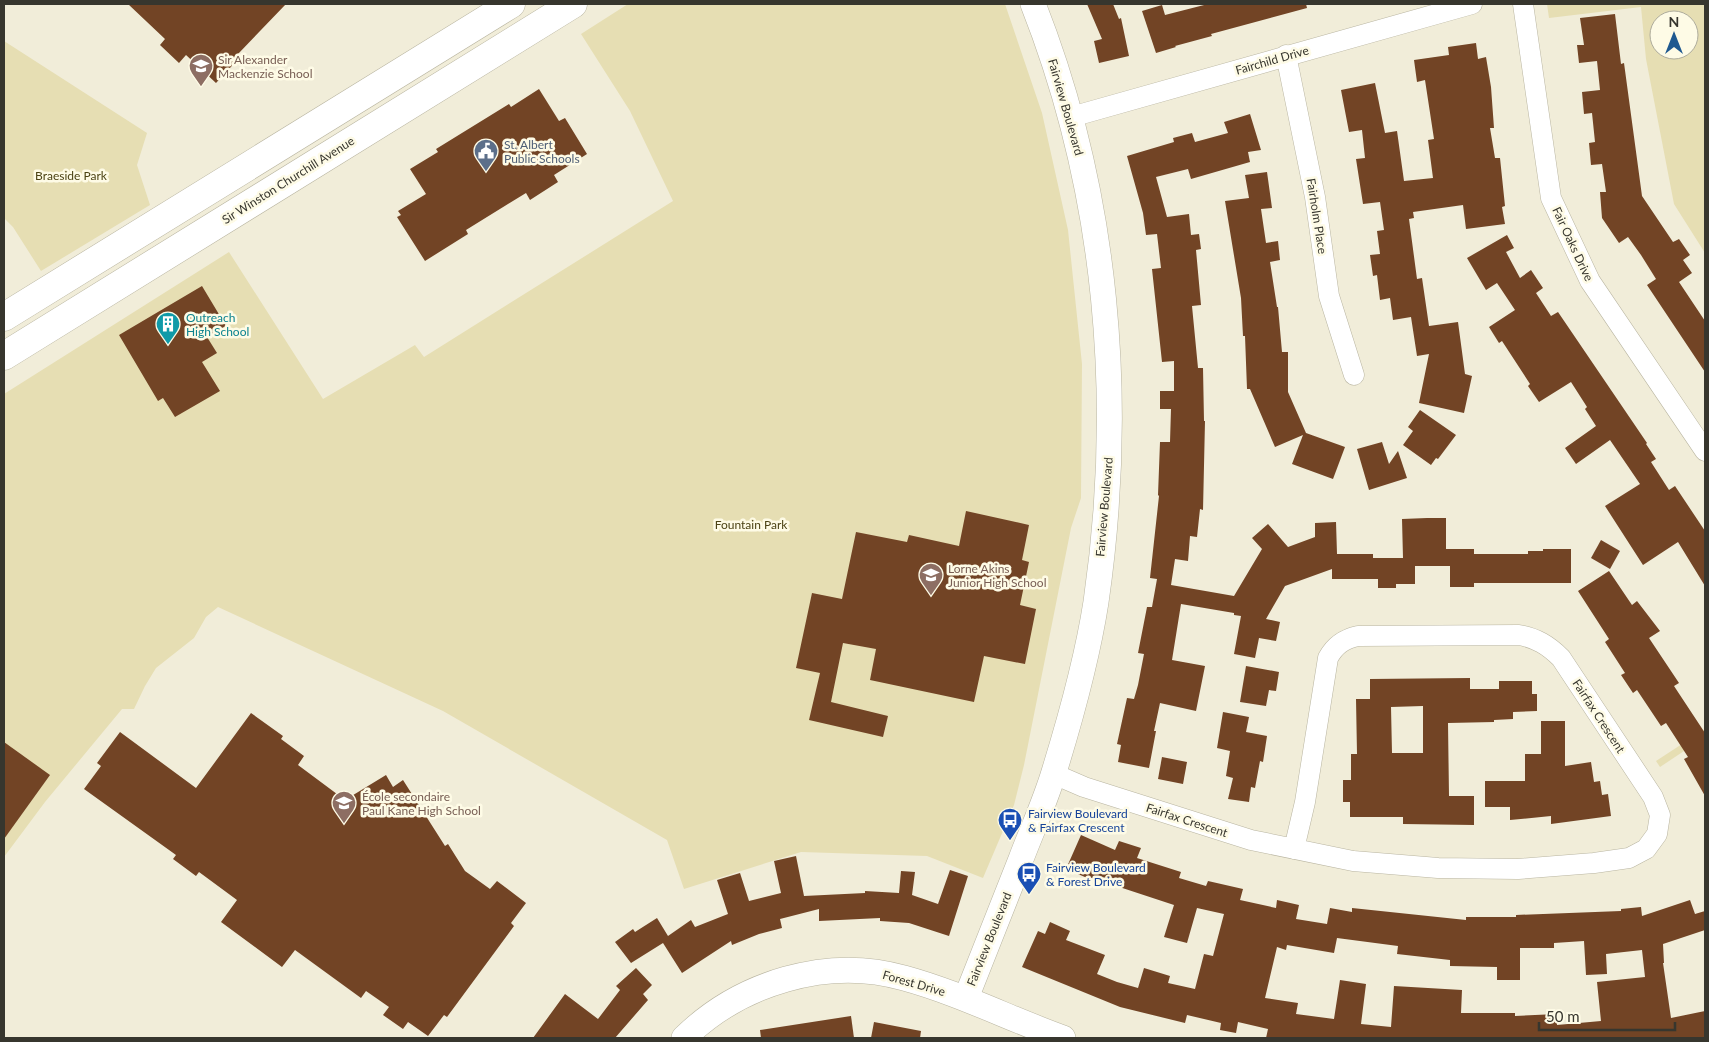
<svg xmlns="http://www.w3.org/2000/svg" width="1709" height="1042" font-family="Lato,sans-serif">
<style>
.green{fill:#e6deb3;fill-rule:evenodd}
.building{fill:#724425;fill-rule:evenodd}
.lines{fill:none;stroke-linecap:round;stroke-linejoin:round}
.minor-casing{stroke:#b9b5a1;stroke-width:21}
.tertiary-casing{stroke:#b9b5a1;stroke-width:26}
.secondary-casing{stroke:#b9b5a1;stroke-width:29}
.minor{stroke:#fff;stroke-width:20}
.tertiary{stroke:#fff;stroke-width:25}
.secondary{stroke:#fff;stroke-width:28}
.labels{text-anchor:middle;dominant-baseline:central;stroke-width:5;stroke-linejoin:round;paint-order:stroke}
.education-label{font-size:12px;fill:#785e54;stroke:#fefbe6;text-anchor:start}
.street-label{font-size:12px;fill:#37362e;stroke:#fefbe6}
.service-label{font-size:12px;fill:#4e5e75;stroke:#fefbe6;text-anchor:start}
.park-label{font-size:12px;fill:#4c4315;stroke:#fefbe6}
.culture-label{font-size:12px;fill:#0d838f;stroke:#fefbe6;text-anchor:start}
.transit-label{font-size:12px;fill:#164399;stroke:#fefbe6;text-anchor:start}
</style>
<rect width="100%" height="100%" fill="#f1edd9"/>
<g class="green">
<path d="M 628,4 L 1005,4 L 1042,113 L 1068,230 L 1082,364 L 1081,498 L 1071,528 L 1024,765 L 1014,805 L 983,878 L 927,856 L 801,852 L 684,889 L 667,840 L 443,711 L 218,607 L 206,617 L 194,638 L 156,668 L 145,686 L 134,709 L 122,709 L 45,802 L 4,857 L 4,394 L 229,252 L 323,399 L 415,345 L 424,357 L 673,201 L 630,111 L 581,34 Z"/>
<path d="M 1547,4 L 1705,4 L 1705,253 L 1674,204 L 1646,59 L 1641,7 L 1549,18 ZM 1659,20 L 1689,20 L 1689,50 L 1659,50 Z"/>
<path d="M 4,41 L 147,133 L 137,165 L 150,205 L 41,271 L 13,227 L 4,218 Z"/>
<path d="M 1705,729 L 1705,737 L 1660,767 L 1656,761 Z"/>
</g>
<g class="building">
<path d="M 128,4 L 286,4 L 238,54 L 241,56 L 216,83 L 186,55 L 179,63 L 160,45 L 165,39 Z"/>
<path d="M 1087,4 L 1113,4 L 1119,19 L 1121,18 L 1129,56 L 1099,63 L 1094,41 L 1102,39 Z"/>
<path d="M 1208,4 L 1306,4 L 1307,8 L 1211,34 L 1212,36 L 1175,46 L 1176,47 L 1156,53 L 1142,11 L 1162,5 L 1165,15 Z"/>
<path d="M 1615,14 L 1621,64 L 1624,63 L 1642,196 L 1673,242 L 1679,239 L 1690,255 L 1683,260 L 1692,273 L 1679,282 L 1705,321 L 1705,372 L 1647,285 L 1656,279 L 1641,255 L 1628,237 L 1619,243 L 1602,218 L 1600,192 L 1606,192 L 1602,164 L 1591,165 L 1589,143 L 1595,142 L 1592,113 L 1584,114 L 1582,92 L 1600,90 L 1597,61 L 1579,63 L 1577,45 L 1584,45 L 1580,18 Z"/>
<path d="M 1476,43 L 1478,59 L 1486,57 L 1491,87 L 1494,128 L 1490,128 L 1495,158 L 1500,158 L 1505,206 L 1502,207 L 1505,224 L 1466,229 L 1463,205 L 1413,212 L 1414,218 L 1409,219 L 1417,279 L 1422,278 L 1429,326 L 1458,322 L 1465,374 L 1472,376 L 1464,413 L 1419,403 L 1429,354 L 1417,356 L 1411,317 L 1393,320 L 1390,298 L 1380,300 L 1377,275 L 1373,276 L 1370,255 L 1380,254 L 1377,231 L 1384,230 L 1380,202 L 1363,204 L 1356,159 L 1365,158 L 1362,130 L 1349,132 L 1341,90 L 1375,83 L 1385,133 L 1397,131 L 1404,181 L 1433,178 L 1428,140 L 1434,139 L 1425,80 L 1417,82 L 1414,60 L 1449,55 L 1448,47 Z"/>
<path d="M 539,89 L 559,121 L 565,118 L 587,154 L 554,175 L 558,182 L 530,200 L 526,193 L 466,230 L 468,234 L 425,261 L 397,217 L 401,215 L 398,211 L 426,194 L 410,169 L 438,152 L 436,149 L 509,104 L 511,107 Z"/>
<path d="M 1250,114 L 1261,150 L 1248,152 L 1250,162 L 1191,179 L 1188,169 L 1156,177 L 1167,217 L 1189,214 L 1191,235 L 1199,234 L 1201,249 L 1196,250 L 1201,305 L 1192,306 L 1198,368 L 1203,368 L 1204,421 L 1205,421 L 1203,510 L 1200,509 L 1197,537 L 1190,536 L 1188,561 L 1175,559 L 1171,585 L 1234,596 L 1262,549 L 1252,538 L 1268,524 L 1288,547 L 1315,537 L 1315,523 L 1336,522 L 1337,554 L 1373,554 L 1373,558 L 1403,558 L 1402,519 L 1427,518 L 1446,518 L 1446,549 L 1474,549 L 1474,554 L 1528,554 L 1528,551 L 1543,551 L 1543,549 L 1571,549 L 1571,583 L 1474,583 L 1474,587 L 1450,587 L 1450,566 L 1415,566 L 1415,584 L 1396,584 L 1396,588 L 1378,588 L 1378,579 L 1332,579 L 1332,569 L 1285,586 L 1266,619 L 1280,622 L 1276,641 L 1259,638 L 1255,658 L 1234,654 L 1241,616 L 1234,615 L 1234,613 L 1181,604 L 1172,660 L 1205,666 L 1196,711 L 1160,703 L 1154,731 L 1156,731 L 1149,768 L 1118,762 L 1121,745 L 1117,744 L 1127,698 L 1134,699 L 1138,685 L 1144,654 L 1138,653 L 1147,607 L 1152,607 L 1157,579 L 1150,578 L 1159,496 L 1158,495 L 1160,442 L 1170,442 L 1171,409 L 1160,409 L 1160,391 L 1174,391 L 1174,361 L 1162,362 L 1152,269 L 1161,268 L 1157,234 L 1146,235 L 1143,213 L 1127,156 L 1174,142 L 1173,138 L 1192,133 L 1195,142 L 1228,133 L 1224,122 Z"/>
<path d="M 1267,172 L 1272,208 L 1261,209 L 1266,243 L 1278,241 L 1280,260 L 1270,262 L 1277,307 L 1278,307 L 1282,352 L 1288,352 L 1288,392 L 1306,433 L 1345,447 L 1333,479 L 1292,464 L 1303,435 L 1275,447 L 1250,389 L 1247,389 L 1245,336 L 1243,336 L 1241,298 L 1225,201 L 1249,198 L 1245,175 Z"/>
<path d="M 1507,235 L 1514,248 L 1506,252 L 1520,278 L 1531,270 L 1543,288 L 1536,293 L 1551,316 L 1558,312 L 1647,443 L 1646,444 L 1656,459 L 1651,462 L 1669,490 L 1675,486 L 1705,531 L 1705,586 L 1678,542 L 1643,565 L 1605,506 L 1640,484 L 1610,440 L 1576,464 L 1565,448 L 1596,426 L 1585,409 L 1587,407 L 1571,382 L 1539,402 L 1528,386 L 1530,384 L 1502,341 L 1499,343 L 1489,327 L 1515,310 L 1497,283 L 1486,290 L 1467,258 Z"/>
<path d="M 202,286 L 226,326 L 207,337 L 217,353 L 202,362 L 220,391 L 175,417 L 163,398 L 158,401 L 119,335 Z"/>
<path d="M 1420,410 L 1456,435 L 1438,459 L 1436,458 L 1431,465 L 1403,445 L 1413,431 L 1408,427 Z"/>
<path d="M 1382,442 L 1389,464 L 1398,451 L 1407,478 L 1369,490 L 1357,449 Z"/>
<path d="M 966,511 L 1029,525 L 1022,560 L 1029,562 L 1020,605 L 1036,609 L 1025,664 L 984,656 L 974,702 L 870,680 L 876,649 L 843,643 L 831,702 L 888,716 L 883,737 L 809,720 L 820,673 L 796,668 L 812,593 L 842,599 L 856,532 L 907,542 L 909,535 L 959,546 Z"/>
<path d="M 1601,540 L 1620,551 L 1610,569 L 1591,558 Z"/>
<path d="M 1609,571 L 1632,605 L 1637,601 L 1660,631 L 1649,638 L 1679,683 L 1674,686 L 1705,733 L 1705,796 L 1684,759 L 1688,757 L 1666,723 L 1661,726 L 1637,690 L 1633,693 L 1621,675 L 1625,673 L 1605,642 L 1609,639 L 1578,591 Z"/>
<path d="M 1246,666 L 1279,672 L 1276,691 L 1269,690 L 1266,706 L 1240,702 Z"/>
<path d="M 1470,678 L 1470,689 L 1499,689 L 1499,681 L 1532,681 L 1532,694 L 1537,694 L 1537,711 L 1513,712 L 1513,719 L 1494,720 L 1494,722 L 1448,723 L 1449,796 L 1474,796 L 1474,825 L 1403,824 L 1403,817 L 1350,817 L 1350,802 L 1343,802 L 1343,780 L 1351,780 L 1351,754 L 1357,754 L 1356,699 L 1370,699 L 1370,679 ZM 1423,706 L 1423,753 L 1392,753 L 1391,707 Z"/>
<path d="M 1223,712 L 1249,717 L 1246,732 L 1267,736 L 1263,762 L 1260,761 L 1255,788 L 1251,787 L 1249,802 L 1228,799 L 1233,778 L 1226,776 L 1230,751 L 1217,748 Z"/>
<path d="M 251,713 L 283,736 L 281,739 L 304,756 L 298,765 L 345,800 L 386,775 L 393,787 L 403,780 L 445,846 L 448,844 L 465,871 L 490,889 L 497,881 L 526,903 L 511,923 L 514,926 L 447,1017 L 444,1015 L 428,1036 L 408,1022 L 403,1029 L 383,1015 L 389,1007 L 366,991 L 361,998 L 295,950 L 282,967 L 221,922 L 237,900 L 199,872 L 196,876 L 173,859 L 176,855 L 84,789 L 101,766 L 97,763 L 120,732 L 196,788 Z"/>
<path d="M 1541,721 L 1565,721 L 1565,766 L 1591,762 L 1594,782 L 1600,781 L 1602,795 L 1608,794 L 1611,816 L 1551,824 L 1551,816 L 1510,820 L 1510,807 L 1485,807 L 1485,781 L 1525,781 L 1525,754 L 1541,754 Z"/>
<path d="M 4,742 L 50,775 L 4,839 Z"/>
<path d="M 1162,757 L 1187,762 L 1183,784 L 1158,779 Z"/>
<path d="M 1081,835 L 1115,850 L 1119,841 L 1141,848 L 1137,858 L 1181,872 L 1179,878 L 1206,886 L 1208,881 L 1243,889 L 1240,900 L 1276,908 L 1277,900 L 1299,905 L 1296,919 L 1327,924 L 1330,908 L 1352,912 L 1352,908 L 1466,920 L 1466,917 L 1516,917 L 1516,915 L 1621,911 L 1621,909 L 1641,907 L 1642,916 L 1690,900 L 1695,914 L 1705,911 L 1705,930 L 1663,944 L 1664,963 L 1663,963 L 1671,1018 L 1705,1011 L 1705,1038 L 1266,1038 L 1268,1029 L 1238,1022 L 1236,1033 L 1220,1030 L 1221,1023 L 1187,1015 L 1185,1023 L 1120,1007 L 1022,967 L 1038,931 L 1045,934 L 1050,922 L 1070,931 L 1066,940 L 1105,955 L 1097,974 L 1117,982 L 1138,988 L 1144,968 L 1170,976 L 1168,983 L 1195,989 L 1204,954 L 1213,956 L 1224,914 L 1197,908 L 1187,943 L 1164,937 L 1174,905 L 1092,878 L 1092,880 L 1066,869 ZM 1337,938 L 1398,946 L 1397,954 L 1450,960 L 1450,966 L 1497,967 L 1497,980 L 1520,980 L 1520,948 L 1554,948 L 1554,943 L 1584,941 L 1586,975 L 1607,974 L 1606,954 L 1642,950 L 1645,977 L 1597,982 L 1601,1021 L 1557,1025 L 1557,1014 L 1515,1016 L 1515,1013 L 1461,1013 L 1462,990 L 1394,986 L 1391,1027 L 1361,1024 L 1366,984 L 1340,980 L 1334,1019 L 1296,1014 L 1298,1003 L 1265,998 L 1277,947 L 1286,950 L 1287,945 L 1334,953 Z"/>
<path d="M 796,856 L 804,896 L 865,893 L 865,891 L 899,893 L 901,871 L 915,872 L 912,895 L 938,904 L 950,870 L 968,876 L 949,936 L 909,923 L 880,921 L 880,918 L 819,921 L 819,909 L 780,919 L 782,928 L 759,934 L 732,945 L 731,941 L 682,973 L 663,943 L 631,963 L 615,942 L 633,929 L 635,932 L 657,918 L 668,936 L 691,920 L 695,927 L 728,914 L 717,880 L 740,873 L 749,901 L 781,893 L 774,861 Z"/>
<path d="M 636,968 L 652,985 L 643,994 L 648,1000 L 615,1038 L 533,1038 L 565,994 L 598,1019 L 620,990 L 616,986 Z"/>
<path d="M 851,1016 L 854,1038 L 761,1038 L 760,1030 Z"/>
<path d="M 874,1022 L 921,1031 L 920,1038 L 871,1038 Z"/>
</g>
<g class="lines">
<defs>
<g id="minor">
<path d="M 1523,4 L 1551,198 L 1590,281 L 1705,451"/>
<path d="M 1286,55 L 1315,197 L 1329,296 L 1354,375"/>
<path d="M 1071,117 L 1472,4"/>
<path d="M 1054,774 L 1084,787 L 1251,840 L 1353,861 L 1438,868 L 1518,869 L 1594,863 L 1629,858 L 1646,849 L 1657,834 L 1660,815 L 1653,797 L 1561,658 C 1548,645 1536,638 1519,635 L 1358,636 C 1344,639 1335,645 1328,658 L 1305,802 L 1294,849"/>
</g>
<g id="tertiary">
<path d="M 966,998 C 984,952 1003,905 1021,859 C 1032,830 1045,802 1054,772 C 1071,717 1087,660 1096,602 C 1125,401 1108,194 1033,4"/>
<path d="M 684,1038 C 740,983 827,956 904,978 C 959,993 1010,1019 1063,1038"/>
</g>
<g id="secondary">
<path d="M 4,317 L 511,4"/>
<path d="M 4,356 L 573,4"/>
</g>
</defs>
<use href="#minor" class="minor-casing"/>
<use href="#tertiary" class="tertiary-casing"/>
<use href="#secondary" class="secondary-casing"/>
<use href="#minor" class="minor"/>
<use href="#tertiary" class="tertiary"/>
<use href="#secondary" class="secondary"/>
</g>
<defs>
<symbol id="school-pin" viewBox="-11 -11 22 30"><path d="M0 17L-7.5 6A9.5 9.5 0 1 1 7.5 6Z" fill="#8d6e63" stroke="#fefbe6"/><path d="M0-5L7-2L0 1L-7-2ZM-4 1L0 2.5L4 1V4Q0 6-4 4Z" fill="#fff"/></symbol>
<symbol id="civic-pin" viewBox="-11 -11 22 30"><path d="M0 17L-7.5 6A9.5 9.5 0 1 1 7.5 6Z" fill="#5c6f8a" stroke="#fefbe6"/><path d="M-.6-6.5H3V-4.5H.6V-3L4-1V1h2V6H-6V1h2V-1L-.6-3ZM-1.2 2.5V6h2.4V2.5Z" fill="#fff"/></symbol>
<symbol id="building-pin" viewBox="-11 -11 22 30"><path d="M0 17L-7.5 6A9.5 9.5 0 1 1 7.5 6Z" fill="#0f9aa8" stroke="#fefbe6"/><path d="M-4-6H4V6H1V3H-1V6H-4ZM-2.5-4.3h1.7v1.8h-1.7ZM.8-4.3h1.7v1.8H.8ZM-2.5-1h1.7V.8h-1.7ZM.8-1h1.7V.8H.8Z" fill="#fff"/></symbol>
<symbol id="bus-pin" viewBox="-11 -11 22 30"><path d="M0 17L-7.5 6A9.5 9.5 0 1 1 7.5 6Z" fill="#1a4fb4" stroke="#fefbe6"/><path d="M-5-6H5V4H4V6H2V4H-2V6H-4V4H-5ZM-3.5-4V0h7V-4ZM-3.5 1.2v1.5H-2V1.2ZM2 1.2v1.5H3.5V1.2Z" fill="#fff"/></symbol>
</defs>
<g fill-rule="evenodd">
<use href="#school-pin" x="187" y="52" width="28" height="38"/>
<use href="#civic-pin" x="472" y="137" width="28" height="38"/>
<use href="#building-pin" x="154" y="310" width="28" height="38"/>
<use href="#school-pin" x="917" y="561" width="28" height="38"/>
<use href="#school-pin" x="330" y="789" width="28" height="38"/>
<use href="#bus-pin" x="996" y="806" width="28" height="38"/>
<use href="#bus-pin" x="1015" y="860" width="28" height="38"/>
</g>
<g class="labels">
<g class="education-label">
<text x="218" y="59">Sir Alexander<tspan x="218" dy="14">Mackenzie School</tspan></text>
<text x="948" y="568">Lorne Akins<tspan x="948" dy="14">Junior High School</tspan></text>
<text x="362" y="796">École secondaire<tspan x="362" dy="14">Paul Kane High School</tspan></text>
</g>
<g class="street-label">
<text transform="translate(1272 60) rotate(-16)">Fairchild Drive</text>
<text transform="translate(1066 107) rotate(74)">Fairview Boulevard</text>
<text transform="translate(288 180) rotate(-32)">Sir Winston Churchill Avenue</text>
<text transform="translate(1317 216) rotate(81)">Fairholm Place</text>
<text transform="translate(1573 244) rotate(65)">Fair Oaks Drive</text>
<text transform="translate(1104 507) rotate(-85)">Fairview Boulevard</text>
<text transform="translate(1599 716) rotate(57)">Fairfax Crescent</text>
<text transform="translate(1187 820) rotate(18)">Fairfax Crescent</text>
<text transform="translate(989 939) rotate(-68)">Fairview Boulevard</text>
<text transform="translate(914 983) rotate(16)">Forest Drive</text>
</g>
<g class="service-label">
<text x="504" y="144">St. Albert<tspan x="504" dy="14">Public Schools</tspan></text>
</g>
<g class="park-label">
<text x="71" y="175">Braeside Park</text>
<text x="751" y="524">Fountain Park</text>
</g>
<g class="culture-label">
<text x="186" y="317">Outreach<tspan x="186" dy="14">High School</tspan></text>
</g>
<g class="transit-label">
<text x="1028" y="813">Fairview Boulevard<tspan x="1028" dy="14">&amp; Fairfax Crescent</tspan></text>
<text x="1046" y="867">Fairview Boulevard<tspan x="1046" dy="14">&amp; Forest Drive</tspan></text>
</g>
</g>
<rect width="1709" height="1042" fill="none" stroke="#37362e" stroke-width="10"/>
<g transform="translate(1674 35)"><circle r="24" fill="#fefbe6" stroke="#aeac9c"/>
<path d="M0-4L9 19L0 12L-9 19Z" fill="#1f5990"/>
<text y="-8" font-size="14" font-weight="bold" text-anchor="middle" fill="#37362e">N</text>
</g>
<path d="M1539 1022v8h136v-8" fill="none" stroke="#37362e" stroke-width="2.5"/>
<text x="1546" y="1022" font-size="15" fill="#37362e" stroke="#fefbe6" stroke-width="4" paint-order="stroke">50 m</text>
</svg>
